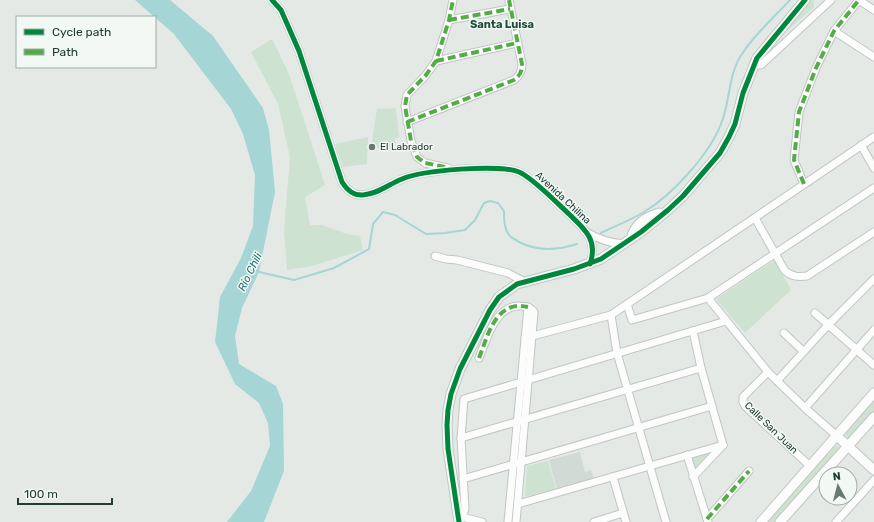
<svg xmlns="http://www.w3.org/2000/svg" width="874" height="522" font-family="Rubik,sans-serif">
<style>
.built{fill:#d2dad5}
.green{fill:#cde2d1}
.water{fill:#a6d5d5}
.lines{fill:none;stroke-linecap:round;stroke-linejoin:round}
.stream{stroke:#a6d5d5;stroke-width:2}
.minor-casing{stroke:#c1c6c3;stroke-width:9}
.tertiary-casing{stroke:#c1c6c3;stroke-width:11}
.minor{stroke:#fbfcfb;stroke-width:7}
.tertiary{stroke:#fbfcfb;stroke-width:9}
.quiet{stroke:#53ac45;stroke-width:4;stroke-dasharray:8 4;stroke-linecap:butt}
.cycleway-casing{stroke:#f2f8f4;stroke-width:8}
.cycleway{stroke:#00873e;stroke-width:5}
.poi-dot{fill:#677970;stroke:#f2f8f4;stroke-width:1.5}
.labels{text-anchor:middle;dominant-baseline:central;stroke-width:3;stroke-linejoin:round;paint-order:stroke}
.poi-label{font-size:10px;fill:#233c31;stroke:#f2f8f4;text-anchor:start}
.street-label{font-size:10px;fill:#233c31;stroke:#f2f8f4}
.neighbourhood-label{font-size:11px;font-weight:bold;fill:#1f4d3c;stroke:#f2f8f4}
.water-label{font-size:11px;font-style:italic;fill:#1f7275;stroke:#f2f8f4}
</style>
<rect width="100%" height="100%" fill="#e4e9e6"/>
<path class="built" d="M 580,452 L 585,472 L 591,470 L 594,480 L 557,489 L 549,460 Z"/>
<g class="green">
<path d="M 808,0 L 814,0 L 814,7 L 768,47 Z"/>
<path d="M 272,39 L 289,74 L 325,185 L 305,197 L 310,225 L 322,225 L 347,234 L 360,236 L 363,250 L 312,266 L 287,270 L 284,231 L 290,157 L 278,104 L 251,52 Z"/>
<path d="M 396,108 L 399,138 L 395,138 L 394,147 L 371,148 L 377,109 Z"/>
<path d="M 368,137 L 367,164 L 343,167 L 335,144 Z"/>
<path d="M 775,260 L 791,290 L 745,333 L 716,299 Z"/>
<path d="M 874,399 L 874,413 L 852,437 L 848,438 L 846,434 L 846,431 Z"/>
<path d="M 836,446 L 840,447 L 841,450 L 775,522 L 765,522 L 832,447 Z"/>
<path d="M 717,450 L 695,468 L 692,457 Z"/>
<path d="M 548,461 L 556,489 L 527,496 L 525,495 L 527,466 Z"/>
</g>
<path class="water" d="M 135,0 L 170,0 L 213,36 L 263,108 L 269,130 L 275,192 L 259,272 L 242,308 L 235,336 L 239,364 L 276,386 L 283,404 L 284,471 L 264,522 L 227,522 L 251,491 L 270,446 L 268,423 L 259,403 L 235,384 L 215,342 L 220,297 L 241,258 L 253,226 L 255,175 L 243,134 L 231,109 L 174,34 Z"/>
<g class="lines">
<g class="stream">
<path d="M 601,233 C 615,226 631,220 644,212 C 672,195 709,155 721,124 C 730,103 728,77 740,57 C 753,36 773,18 790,0"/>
<path d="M 259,272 L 294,280 L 334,268 L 369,249 L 373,224 L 383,212 L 395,215 L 426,234 L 445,233 L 465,230 L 475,220 L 484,203 L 490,201 L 498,203 L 504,211 C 504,219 504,231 511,237 C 513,239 517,240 519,242 C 538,252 558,250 577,244"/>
</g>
<defs>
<g id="minor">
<path d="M 272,0 L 281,10 L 299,51 L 342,182 C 347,190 353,196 363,195 C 378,194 389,184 402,179 C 423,170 499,164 519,172 C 533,178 558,204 570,215 C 586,230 598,241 590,264"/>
<path d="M 859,0 L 874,10"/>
<path d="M 449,20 L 510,9"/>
<path d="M 834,31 L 874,57"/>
<path d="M 436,61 L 517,43"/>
<path d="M 754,65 L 761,65 L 831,0"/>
<path d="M 407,122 L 514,80 C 520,76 522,71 522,64 L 509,0"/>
<path d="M 861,145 L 874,168"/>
<path d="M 448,168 L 425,163 L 417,157 L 411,141 L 405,106 L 407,95 L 426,75 L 436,61 L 449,20 L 453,0"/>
<path d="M 804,184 L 794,160 L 799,112 L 816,68 L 834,31 L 859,0"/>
<path d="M 755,218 L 785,271 C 793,277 798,277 807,276 L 874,232"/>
<path d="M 588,233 C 600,240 610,243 624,244"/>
<path d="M 435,256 L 446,259 L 457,260 L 508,273 L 525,282"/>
<path d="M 708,298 L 768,372 L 805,408 L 837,436"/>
<path d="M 627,304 L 632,320 L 708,298 L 874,188"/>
<path d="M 815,313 L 874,365"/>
<path d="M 611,315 L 617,353 L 666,522"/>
<path d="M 693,331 L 701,368 L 723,445"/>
<path d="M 784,333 L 803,351"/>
<path d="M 525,338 L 611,315 L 874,137"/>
<path d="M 479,358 C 487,339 495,305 520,306 C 526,306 531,307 534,312 L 516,522"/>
<path d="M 768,372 L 743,397 L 743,402 L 745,406 L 810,466"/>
<path d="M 777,381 L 828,325 L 874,279"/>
<path d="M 805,408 L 874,330"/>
<path d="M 461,438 L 701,368"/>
<path d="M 687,455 L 708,522"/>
<path d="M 613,477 L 626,522"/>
<path d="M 693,477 L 723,445"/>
<path d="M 463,479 L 712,406"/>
<path d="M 518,504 L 723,445"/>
<path d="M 458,516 L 482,522"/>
<path d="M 462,517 L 465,509 L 461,438 L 464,399 L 726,321"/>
<path d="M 707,519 L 749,471"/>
<path d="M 508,522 L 528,307"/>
<path d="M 594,522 L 623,513"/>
<path d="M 836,522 L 874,480"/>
</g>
<g id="tertiary">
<path d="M 631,239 C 635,223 645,218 659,213"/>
<path d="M 837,436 L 874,470"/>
<path d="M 459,522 L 448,449 L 447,425 L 448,410 L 451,394 L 460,369 L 490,310 L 499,297 L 517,284 L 574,269 L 601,259 L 641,232 L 668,210 L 683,196 L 720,153 L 729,137 L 735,124 L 743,93 L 757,58 L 805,0"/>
<path d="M 761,522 L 874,393"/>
<path d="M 780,522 L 874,417"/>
</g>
</defs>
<use href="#minor" class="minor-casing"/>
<use href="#tertiary" class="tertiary-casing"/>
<use href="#minor" class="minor"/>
<use href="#tertiary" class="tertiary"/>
<g class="quiet">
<path d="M 449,20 L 510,9"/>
<path d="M 436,61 L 517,43"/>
<path d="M 407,122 L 514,80 C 520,76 522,71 522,64 L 509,0"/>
<path d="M 445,167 L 425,163 L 417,157 L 411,141 L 405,106 L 407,95 L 426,75 L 436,61 L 449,20 L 453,0"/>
<path d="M 804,184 L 794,160 L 799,112 L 816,68 L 834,31 L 859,0"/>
<path d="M 479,358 C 486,341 492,313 512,307 C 517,305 523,306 528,307"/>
<path d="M 707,519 L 749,471"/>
</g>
<defs>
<g id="cycleway">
<path d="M 272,0 L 281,10 L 299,51 L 342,182 C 347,190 353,196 363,195 C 378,194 389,184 402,179 C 423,170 499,164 519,172 C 533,178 558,204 570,215 C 586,230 598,241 590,264"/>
<path d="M 459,522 L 448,449 L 447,425 L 448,410 L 451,394 L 460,369 L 490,310 L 499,297 L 517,284 L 574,269 L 601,259 L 641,232 L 668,210 L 683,196 L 720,153 L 729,137 L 735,124 L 743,93 L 757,58 L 805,0"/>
</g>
</defs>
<use href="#cycleway" class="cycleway-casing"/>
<use href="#cycleway" class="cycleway"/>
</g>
<circle class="poi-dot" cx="372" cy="147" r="4"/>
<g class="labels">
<g class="poi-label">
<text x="380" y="147">El Labrador</text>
</g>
<g class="street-label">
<text transform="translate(563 198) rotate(43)">Avenida Chilina</text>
<text transform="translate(771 428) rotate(44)">Calle San Juan</text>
</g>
<g class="neighbourhood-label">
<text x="502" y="24">Santa Luisa</text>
</g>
<g class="water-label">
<text transform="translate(250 272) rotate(-64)">Río Chili</text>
</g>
</g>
<rect x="16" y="16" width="140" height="52" fill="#f2f8f4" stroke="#9fada6"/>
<rect x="24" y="29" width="20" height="6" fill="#00873e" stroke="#9fada6"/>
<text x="52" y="36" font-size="12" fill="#233c31">Cycle path</text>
<rect x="24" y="49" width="20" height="6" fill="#53ac45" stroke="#9fada6"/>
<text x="52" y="56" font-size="12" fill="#233c31">Path</text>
<g transform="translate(838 486) rotate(353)"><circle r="19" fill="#f2f8f4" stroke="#9fada6"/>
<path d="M0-3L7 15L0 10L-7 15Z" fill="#677970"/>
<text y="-6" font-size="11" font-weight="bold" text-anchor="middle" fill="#233c31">N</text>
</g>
<path d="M18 498v6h94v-6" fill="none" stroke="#233c31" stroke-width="2"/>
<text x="24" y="498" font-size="12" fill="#233c31" stroke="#f2f8f4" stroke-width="3" paint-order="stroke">100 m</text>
</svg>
